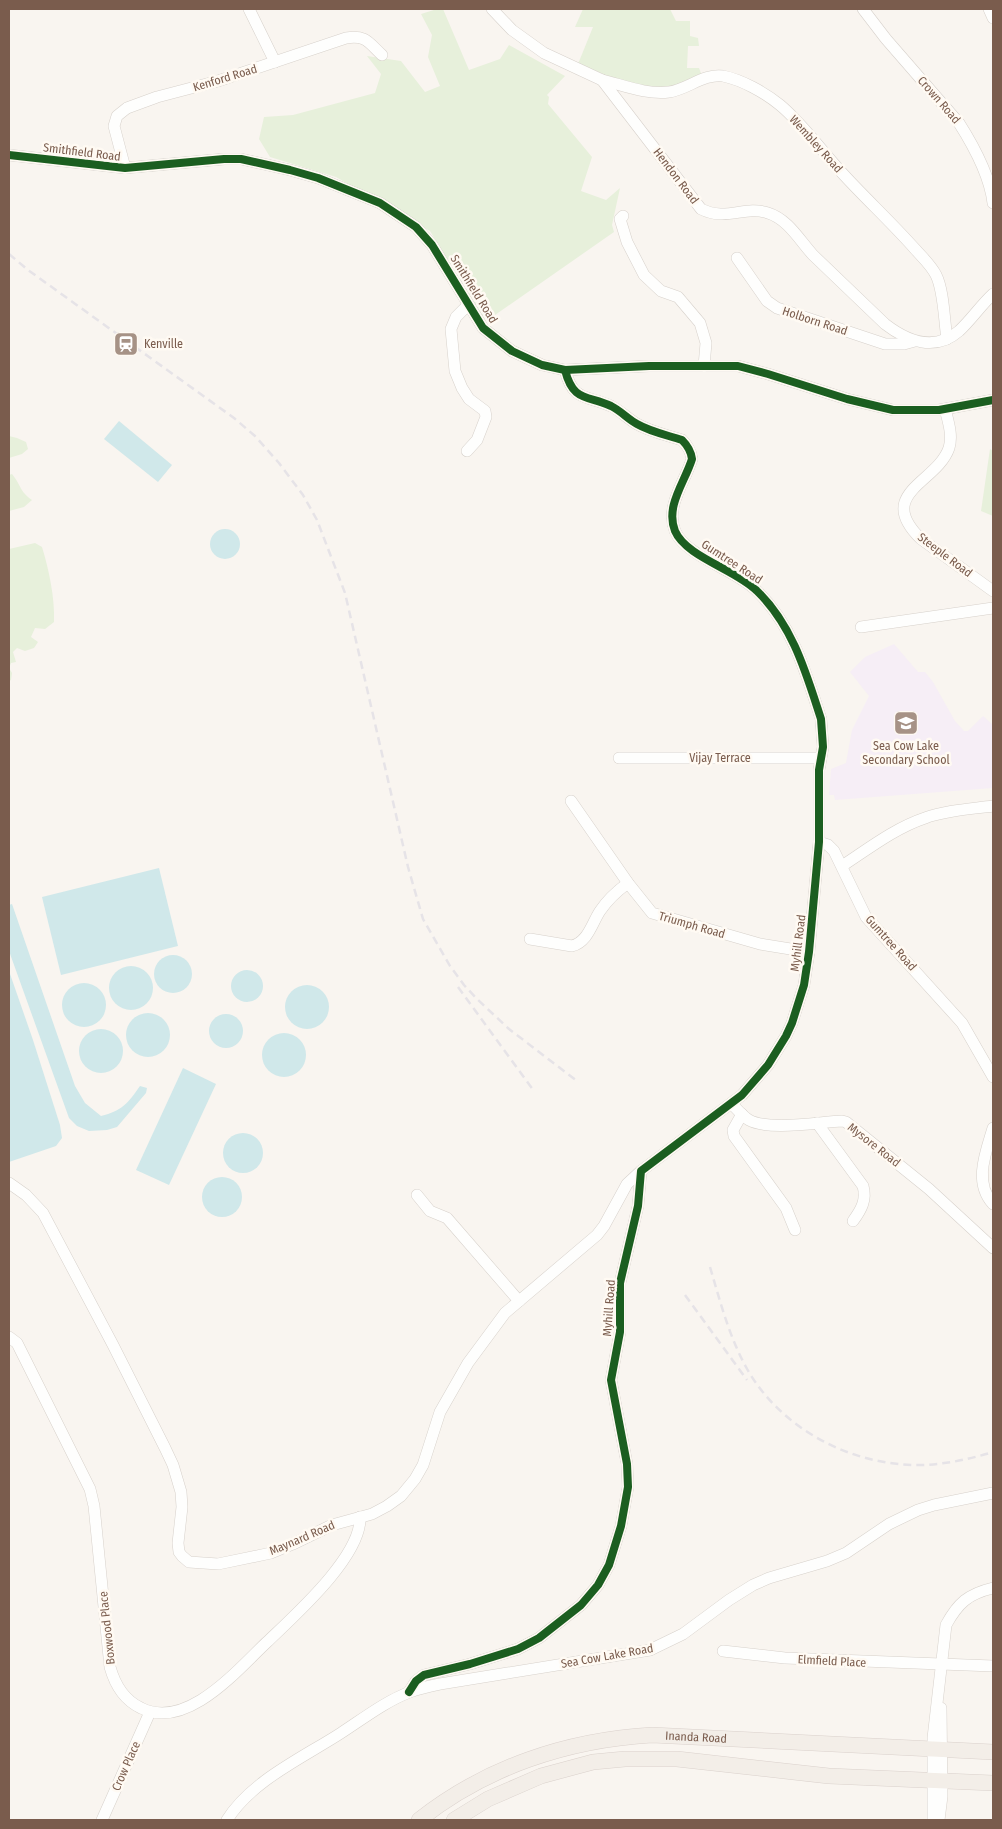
<svg xmlns="http://www.w3.org/2000/svg" width="1002" height="1829" font-family="'Fira Sans Condensed',sans-serif">
<style>
.education{fill:#f6eef6}
.green{fill:#e7f0db}
.water{fill:#d0e8ea}
.lines{fill:none;stroke-linecap:round;stroke-linejoin:round}
.minor-casing{stroke:#d7d1cb;stroke-width:12}
.major-casing{stroke:#dad1cc;stroke-width:16}
.minor{stroke:#fefefd;stroke-width:11}
.major{stroke:#f3eee8;stroke-width:15}
.rail{stroke:#e6e3e7;stroke-width:2.5;stroke-dasharray:8 5;stroke-linecap:butt}
.cycleway-casing{stroke:#fffaf3;stroke-width:11}
.cycleway{stroke:#1b5e20;stroke-width:8}
.labels{text-anchor:middle;dominant-baseline:central;stroke-width:5;stroke-linejoin:round;paint-order:stroke}
.street-label{font-size:12px;fill:#7a5c4d;stroke:#fffaf3}
.poi-label{font-size:12px;fill:#7a5c4d;stroke:#fffaf3;text-anchor:start}
</style>
<rect width="100%" height="100%" fill="#f9f5f0"/>
<path class="education" d="M 894,644 L 918,672 L 925,672 L 933,682 L 955,721 L 964,731 L 968,731 L 983,716 L 993,725 L 993,788 L 835,800 L 834,795 L 829,795 L 831,769 L 846,763 L 852,730 L 869,696 L 850,672 L 865,657 Z"/>
<g class="green">
<path d="M 437,9 L 443,9 L 469,70 L 500,59 L 509,45 L 565,76 L 547,95 L 549,97 L 548,104 L 592,157 L 581,191 L 606,200 L 620,188 L 612,225 L 614,232 L 485,322 L 430,231 L 336,177 L 270,157 L 259,139 L 264,117 L 293,115 L 375,93 L 381,74 L 367,56 L 401,61 L 425,92 L 440,86 L 428,57 L 432,35 L 421,14 Z"/>
<path d="M 583,9 L 670,9 L 676,21 L 690,21 L 690,36 L 698,38 L 699,46 L 688,46 L 687,68 L 699,68 L 702,76 L 675,86 L 658,89 L 614,79 L 578,64 L 593,27 L 575,27 Z"/>
<path d="M 9,436 L 17,438 L 26,442 L 28,449 L 22,454 L 9,458 Z"/>
<path d="M 990,449 L 993,451 L 993,516 L 981,511 Z"/>
<path d="M 12,474 C 21,485 20,492 32,500 L 24,507 L 9,511 L 9,475 Z"/>
<path d="M 35,543 L 42,547 C 49,570 55,598 54,622 L 45,629 L 35,628 L 31,637 L 38,642 L 34,648 L 25,651 L 17,648 L 13,652 L 16,662 L 11,663 L 9,668 L 12,673 L 11,680 L 9,681 L 9,549 Z"/>
</g>
<g class="water">
<path d="M 119,421 L 172,465 L 158,482 L 104,439 Z"/>
<circle cx="225" cy="544" r="15"/>
<path d="M 159,868 L 178,946 L 61,975 L 42,897 Z"/>
<path d="M 12,904 L 75,1086 L 85,1103 L 101,1116 C 122,1111 128,1103 140,1086 L 147,1088 L 146,1093 L 117,1127 L 107,1130 L 89,1131 L 77,1126 L 69,1118 L 9,951 L 9,905 Z"/>
<circle cx="173" cy="974" r="19"/>
<circle cx="131" cy="988" r="22"/>
<circle cx="247" cy="986" r="16"/>
<path d="M 9,971 L 33,1040 L 60,1125 L 62,1138 L 56,1146 L 9,1162 Z"/>
<circle cx="84" cy="1005" r="22"/>
<circle cx="307" cy="1007" r="22"/>
<circle cx="148" cy="1035" r="22"/>
<circle cx="226" cy="1031" r="17"/>
<circle cx="101" cy="1051" r="22"/>
<circle cx="284" cy="1055" r="22"/>
<path d="M 183,1068 L 216,1084 L 169,1185 L 136,1170 Z"/>
<circle cx="243" cy="1153" r="20"/>
<circle cx="222" cy="1197" r="20"/>
</g>
<g class="lines">
<defs>
<g id="minor">
<path d="M 249,9 L 275,62"/>
<path d="M 492,9 L 512,30 L 544,53 L 602,80 L 701,209 C 727,222 744,205 768,213 C 788,219 800,241 813,255 C 837,278 861,301 885,324 C 907,341 935,352 959,331 C 971,320 981,305 993,294"/>
<path d="M 863,9 L 886,39 L 959,123 C 973,145 990,177 993,203"/>
<path d="M 989,9 L 993,18"/>
<path d="M 602,80 C 623,85 647,95 669,92 C 686,90 705,73 723,76 C 742,80 764,92 780,105 C 804,125 822,152 844,175 C 867,200 892,223 915,249 C 922,257 931,265 936,275 C 944,291 944,320 947,339"/>
<path d="M 9,155 L 125,168 L 224,159 L 241,159 L 290,170 L 318,178 L 380,203 L 416,227 L 432,245 L 483,328 L 512,351 L 542,365 L 565,370 L 649,366 L 738,366 L 768,374 L 847,399 L 893,410 L 939,410 L 993,400"/>
<path d="M 125,168 L 114,126 L 117,116 L 127,108 L 157,97 L 218,81 L 346,38 C 366,35 368,42 382,55"/>
<path d="M 623,216 L 620,219 L 627,242 L 644,275 L 661,291 L 678,297 L 700,323 L 706,343 L 704,366"/>
<path d="M 737,258 L 767,301 L 777,308 L 885,344 L 904,344 L 915,341"/>
<path d="M 945,409 C 948,421 953,435 949,448 C 937,483 874,493 921,539 L 993,591"/>
<path d="M 467,451 L 477,440 L 486,417 L 485,411 L 469,399 L 462,388 L 455,371 L 451,329 L 456,317 L 468,305"/>
<path d="M 861,627 L 993,608"/>
<path d="M 619,758 L 821,758"/>
<path d="M 571,801 L 628,883 L 652,913 L 760,944 L 809,952"/>
<path d="M 819,842 L 828,845 L 834,851 L 866,917 L 962,1023 L 993,1077"/>
<path d="M 842,866 C 868,849 895,828 925,818 C 947,810 971,809 993,806"/>
<path d="M 530,939 L 572,946 C 588,942 592,923 600,911 C 608,899 617,891 628,883"/>
<path d="M 732,1104 C 737,1109 742,1116 749,1120 C 769,1131 819,1122 842,1121 L 846,1122 L 929,1189 L 993,1248"/>
<path d="M 742,1114 L 733,1130 L 734,1136 L 786,1208 L 795,1230"/>
<path d="M 817,1123 L 863,1186 C 867,1200 861,1210 853,1221"/>
<path d="M 993,1128 C 986,1152 973,1182 993,1204"/>
<path d="M 9,1183 L 26,1195 L 43,1213 L 113,1345 L 165,1448 L 173,1465 L 181,1492 L 182,1507 L 178,1543 L 179,1552 L 182,1556 L 189,1562 L 218,1564 L 271,1553 L 293,1544 L 332,1525 L 372,1514 L 387,1506 L 401,1496 L 415,1479 L 423,1465 L 440,1412 L 468,1363 L 505,1313 L 597,1235 L 604,1226 L 627,1184 L 641,1171"/>
<path d="M 417,1195 L 430,1211 L 447,1218 L 519,1301"/>
<path d="M 9,1337 L 17,1343 L 90,1489 L 94,1506 L 110,1667 C 115,1685 124,1700 141,1708 C 187,1731 238,1669 267,1642 C 294,1616 362,1556 360,1517"/>
<path d="M 723,1651 L 785,1658 L 993,1666"/>
<path d="M 409,1692 L 416,1681 L 424,1675 L 470,1664 L 518,1649 L 539,1638 L 581,1605 L 598,1585 L 609,1565 L 621,1526 L 628,1487 L 627,1464 L 611,1380 L 620,1332 L 620,1283 L 638,1206 L 641,1171 L 742,1095 L 768,1065 L 786,1036 L 792,1023 L 804,985 L 809,952 L 819,842 L 819,770 L 823,747 L 821,719 C 806,673 793,626 757,591 C 737,570 686,557 675,531 C 665,506 685,482 692,459 C 691,451 688,446 682,440 C 667,435 651,432 637,424 C 628,419 621,411 611,406 C 587,395 573,402 565,370"/>
<path d="M 102,1820 L 150,1712"/>
<path d="M 227,1820 C 251,1781 304,1757 341,1733 C 364,1718 386,1701 410,1692 C 420,1688 430,1686 440,1684 L 650,1650 L 683,1634 L 729,1600 L 753,1585 L 769,1578 L 827,1561 L 846,1553 L 889,1524 L 918,1510 L 934,1505 L 993,1493"/>
<path d="M 933,1820 L 933,1738 L 946,1625 C 958,1603 968,1594 993,1588"/>
<path d="M 939,1820 L 942,1796 L 941,1708"/>
</g>
<g id="major">
<path id="s1" d="M 419,1820 C 486,1767 567,1740 652,1735 L 993,1752"/>
<path d="M 454,1820 L 488,1799 L 541,1776 L 593,1762 L 625,1759 L 677,1759 L 829,1776 L 993,1783"/>
</g>
</defs>
<use href="#minor" class="minor-casing"/>
<use href="#major" class="major-casing"/>
<use href="#minor" class="minor"/>
<use href="#major" class="major"/>
<g class="rail">
<path d="M 9,254 L 28,270 L 234,418 L 255,436 L 279,463 L 303,495 L 317,520 L 345,593 L 408,867 L 423,919 L 450,966 L 464,985 L 477,999 L 509,1029 L 577,1081"/>
<path d="M 458,987 L 534,1091"/>
<path d="M 710,1267 C 720,1301 729,1336 746,1367 C 780,1429 853,1467 923,1465 C 947,1464 970,1459 993,1452"/>
<path d="M 685,1295 L 747,1380"/>
</g>
<defs>
<g id="cycleway">
<path d="M 9,155 L 125,168 L 224,159 L 241,159 L 290,170 L 318,178 L 380,203 L 416,227 L 432,245 L 483,328 L 512,351 L 542,365 L 565,370 L 649,366 L 738,366 L 768,374 L 847,399 L 893,410 L 939,410 L 993,400"/>
<path d="M 409,1692 L 416,1681 L 424,1675 L 470,1664 L 518,1649 L 539,1638 L 581,1605 L 598,1585 L 609,1565 L 621,1526 L 628,1487 L 627,1464 L 611,1380 L 620,1332 L 620,1283 L 638,1206 L 641,1171 L 742,1095 L 768,1065 L 786,1036 L 792,1023 L 804,985 L 809,952 L 819,842 L 819,770 L 823,747 L 821,719 C 806,673 793,626 757,591 C 737,570 686,557 675,531 C 665,506 685,482 692,459 C 691,451 688,446 682,440 C 667,435 651,432 637,424 C 628,419 621,411 611,406 C 587,395 573,402 565,370"/>
</g>
</defs>
<use href="#cycleway" class="cycleway-casing"/>
<use href="#cycleway" class="cycleway"/>
</g>
<defs>
<symbol id="station-square" viewBox="-11 -11 22 22"><rect x="-9" y="-9" width="18" height="18" rx="4" fill="#a69286" stroke="#fffaf3"/><path d="M-3-6H3Q5-6 5-4V2Q5 4 3 4L4.5 6H3L1.5 4h-3L-3 6H-4.5L-3 4Q-5 4-5 2V-4Q-5-6-3-6ZM-3.5-4v3h7v-3ZM-3.5 1v1.5H-2V1ZM2 1v1.5H3.5V1Z" fill="#fff"/></symbol>
<symbol id="school-square" viewBox="-11 -11 22 22"><rect x="-9" y="-9" width="18" height="18" rx="4" fill="#a69286" stroke="#fffaf3"/><path d="M0-5L7-2L0 1L-7-2ZM-4 1L0 2.5L4 1V4Q0 6-4 4Z" fill="#fff"/></symbol>
</defs>
<g fill-rule="evenodd">
<use href="#station-square" x="112" y="330" width="28" height="28"/>
<use href="#school-square" x="892" y="709" width="28" height="28"/>
</g>
<g class="labels">
<g class="street-label">
<text transform="translate(225 78) rotate(-17)">Kenford Road</text>
<text transform="translate(939 100) rotate(49)">Crown Road</text>
<text transform="translate(816 144) rotate(48)">Wembley Road</text>
<text transform="translate(82 152) rotate(7)">Smithfield Road</text>
<text transform="translate(676 176) rotate(53)">Hendon Road</text>
<text transform="translate(474 289) rotate(58)">Smithfield Road</text>
<text transform="translate(815 321) rotate(18)">Holborn Road</text>
<text transform="translate(945 555) rotate(37)">Steeple Road</text>
<text transform="translate(732 562) rotate(33)">Gumtree Road</text>
<text x="720" y="758">Vijay Terrace</text>
<text transform="translate(692 925) rotate(16)">Triumph Road</text>
<text transform="translate(798 943) rotate(-83)">Myhill Road</text>
<text transform="translate(891 943) rotate(48)">Gumtree Road</text>
<text transform="translate(874 1145) rotate(38)">Mysore Road</text>
<text transform="translate(609 1308) rotate(-86)">Myhill Road</text>
<text transform="translate(302 1538) rotate(-23)">Maynard Road</text>
<text transform="translate(107 1628) rotate(-96)">Boxwood Place</text>
<text transform="translate(607 1656) rotate(-10)">Sea Cow Lake Road</text>
<text transform="translate(832 1661) rotate(3)">Elmfield Place</text>
<text stroke="none"><textPath href="#s1" startOffset="296">Inanda Road</textPath></text>
<text transform="translate(126 1766) rotate(-66)">Crow Place</text>
</g>
<g class="poi-label">
<text x="144" y="344">Kenville</text>
<text x="906" y="746" text-anchor="middle">Sea Cow Lake<tspan x="906" dy="14">Secondary School</tspan></text>
</g>
</g>
<rect width="1002" height="1829" fill="none" stroke="#7a5c4d" stroke-width="20"/>
</svg>
